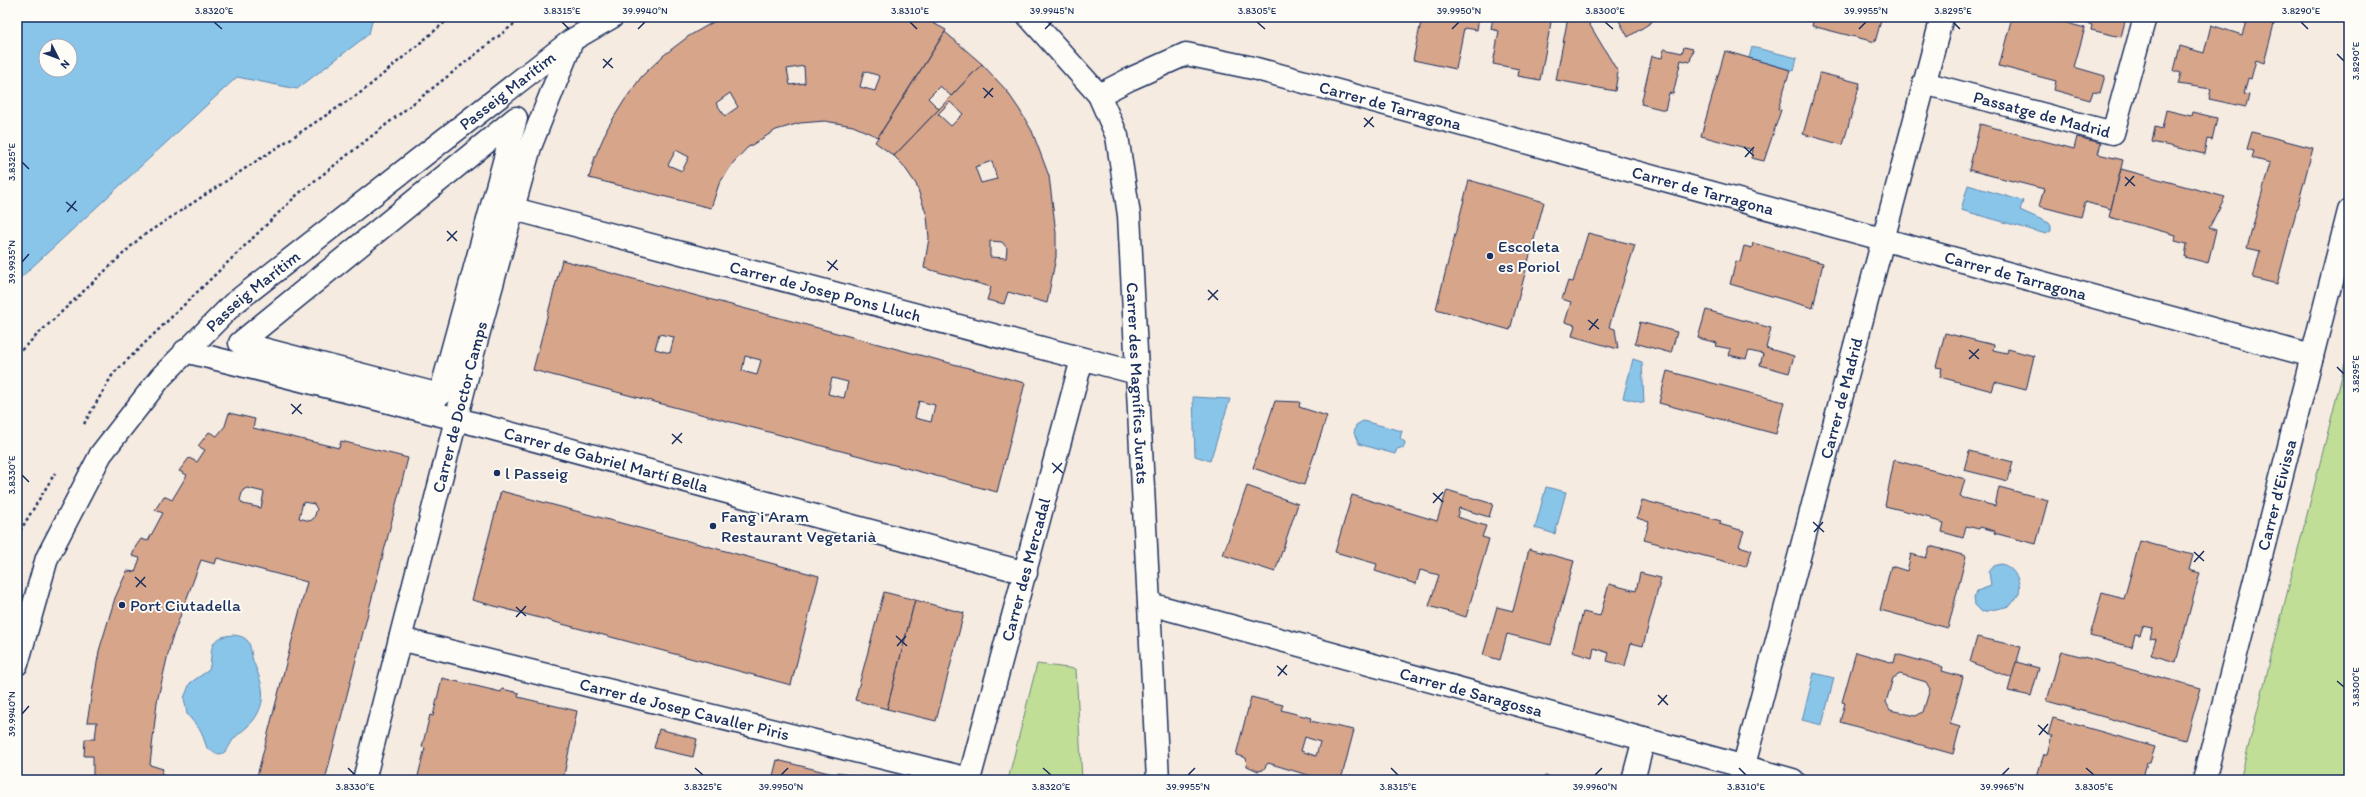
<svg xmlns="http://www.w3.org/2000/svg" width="2366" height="797" font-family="Itim,sans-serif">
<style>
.green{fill:#c0de96;stroke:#6e867a}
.water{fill:#89c4e9;stroke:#5d88b1;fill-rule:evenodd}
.building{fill:#d7a58a;stroke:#1b2f5e;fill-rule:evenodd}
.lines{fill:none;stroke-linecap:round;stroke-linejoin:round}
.street-casing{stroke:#1b2f5e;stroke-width:25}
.path{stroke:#1b2f5e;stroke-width:2.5;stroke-dasharray:3 3;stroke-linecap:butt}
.street{stroke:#fdfcf7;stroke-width:22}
.ticks{fill:none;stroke:#1b2f5e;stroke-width:1.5}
.poi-dot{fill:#1b2f5e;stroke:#fdfcf7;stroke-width:1.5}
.labels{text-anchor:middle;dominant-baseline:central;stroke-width:4;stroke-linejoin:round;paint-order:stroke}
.street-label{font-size:17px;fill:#1b2f5e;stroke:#fdfcf7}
.poi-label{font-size:17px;fill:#1b2f5e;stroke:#fdfcf7;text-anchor:start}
.neatline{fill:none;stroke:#1b2f5e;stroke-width:1.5}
.ticks-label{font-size:10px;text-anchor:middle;fill:#1b2f5e}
</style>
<rect width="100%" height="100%" fill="#f5ebe1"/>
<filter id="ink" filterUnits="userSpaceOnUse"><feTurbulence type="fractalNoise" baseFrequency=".025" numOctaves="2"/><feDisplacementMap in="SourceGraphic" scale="8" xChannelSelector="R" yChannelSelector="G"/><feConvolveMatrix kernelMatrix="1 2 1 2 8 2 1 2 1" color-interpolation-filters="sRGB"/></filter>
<g filter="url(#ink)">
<g class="green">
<path d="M 2349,348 L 2349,780 L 2240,780 Z"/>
<path d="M 1037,664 L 1076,669 L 1082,780 L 1008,780 Z"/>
</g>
<g class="water">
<path d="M 17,17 L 373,17 L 369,34 L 297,89 L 237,77 L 17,281 ZM 46,46 L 70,46 L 70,70 L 46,70 Z"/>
<path d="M 1752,47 L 1797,58 L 1794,71 L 1749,58 Z"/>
<path d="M 1968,185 L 2023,201 L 2020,210 L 2049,223 L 2051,226 L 2051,231 L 2046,234 L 1961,210 Z"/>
<path d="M 1633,359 L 1642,362 L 1644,403 L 1623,398 Z"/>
<path d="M 1193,397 L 1230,399 L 1210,461 L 1195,456 Z"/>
<path d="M 1363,421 L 1402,431 L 1400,438 L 1405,442 L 1404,447 L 1397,449 L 1395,454 L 1359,444 L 1354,433 L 1356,425 Z"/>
<path d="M 1546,487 L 1566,492 L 1555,534 L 1535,528 Z"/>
<path d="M 2001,564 C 2013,566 2022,581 2019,593 C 2017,598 2013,602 2010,606 L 1982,612 L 1975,605 L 1974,598 L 1977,591 L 1991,586 L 1989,572 L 1994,566 Z"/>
<path d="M 233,635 C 255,637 248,649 254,663 C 261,681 267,695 258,713 C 252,726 241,730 233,740 C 228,747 227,755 216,754 L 207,748 L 201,731 L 187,714 L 184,698 L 190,683 L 209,670 C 214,654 204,637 233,635 Z"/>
<path d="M 1814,673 L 1834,678 L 1822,725 L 1802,720 Z"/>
</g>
<g class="building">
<path d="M 722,17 L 922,17 L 946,30 L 878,137 L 853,126 L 825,121 L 800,123 L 776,130 L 747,148 L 733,163 L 719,184 L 711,208 L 589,178 L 595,157 L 608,127 L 624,101 L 642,76 L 664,55 L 689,36 ZM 804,66 L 805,83 L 790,85 L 787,69 ZM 864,71 L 880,76 L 875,91 L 860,87 ZM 730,93 L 738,107 L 725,116 L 716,103 ZM 676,150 L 689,157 L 682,171 L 668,165 Z"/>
<path d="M 1422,17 L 1479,17 L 1477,30 L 1464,28 L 1456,69 L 1413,60 Z"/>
<path d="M 1493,17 L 1552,17 L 1540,80 L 1518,76 L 1519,69 L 1493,64 L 1499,31 L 1491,29 Z"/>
<path d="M 1568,17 L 1585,17 L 1618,72 L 1615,91 L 1556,80 Z"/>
<path d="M 1617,17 L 1649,17 L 1652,22 L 1628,37 Z"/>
<path d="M 1814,17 L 1882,17 L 1875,42 L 1812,26 Z"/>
<path d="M 2012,17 L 2045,17 L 2085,28 L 2074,67 L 2105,76 L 2100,93 L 2093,92 L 2090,100 L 2054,90 L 2056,81 L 1999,66 Z"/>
<path d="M 2086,17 L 2126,17 L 2121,37 L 2091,30 L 2092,25 L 2084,22 Z"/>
<path d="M 2247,18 L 2274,24 L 2264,63 L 2256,60 L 2251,79 L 2248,78 L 2244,94 L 2249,95 L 2246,107 L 2209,99 L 2211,89 L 2178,84 L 2181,73 L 2174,71 L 2180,46 L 2204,53 L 2211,25 L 2242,35 Z"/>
<path d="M 945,32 L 982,64 L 951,96 L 940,86 L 928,98 L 939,109 L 894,156 L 875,142 Z"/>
<path d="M 1684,47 L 1693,49 L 1690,62 L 1681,60 L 1673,94 L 1669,93 L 1665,110 L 1641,104 L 1652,56 L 1662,58 L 1664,49 L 1682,53 Z"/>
<path d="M 1725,51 L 1790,70 L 1778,109 L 1781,110 L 1764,161 L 1751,158 L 1753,150 L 1701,136 Z"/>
<path d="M 982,64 L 1006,90 L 1019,109 L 1032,131 L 1049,176 L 1056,233 L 1056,257 L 1047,303 L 1008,292 L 1004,304 L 987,300 L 991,287 L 924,268 L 929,238 L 927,216 L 916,184 L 903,165 L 894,156 ZM 950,102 L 963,114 L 951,126 L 938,114 ZM 992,161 L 997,179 L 981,183 L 975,167 ZM 990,241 L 1002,242 L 1007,248 L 1006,258 L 990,257 Z"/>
<path d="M 1820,73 L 1860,83 L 1843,145 L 1803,134 Z"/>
<path d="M 2166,110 L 2191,116 L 2192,112 L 2217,118 L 2212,140 L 2207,139 L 2204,154 L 2152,142 L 2155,127 L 2162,129 Z"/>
<path d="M 1980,124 L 2074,149 L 2077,137 L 2101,143 L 2098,154 L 2123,160 L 2111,209 L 2085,202 L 2081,217 L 2039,206 L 2044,189 L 1969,170 Z"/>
<path d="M 2252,132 L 2313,148 L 2277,284 L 2253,278 L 2260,251 L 2247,248 L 2270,163 L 2252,158 L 2254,151 L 2247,149 Z"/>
<path d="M 2121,169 L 2225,197 L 2209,228 L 2216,230 L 2208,263 L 2185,257 L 2187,244 L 2175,241 L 2176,235 L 2109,217 Z"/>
<path d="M 1469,180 L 1544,202 L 1510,330 L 1436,309 Z"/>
<path d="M 1588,233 L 1635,245 L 1609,327 L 1615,329 L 1618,349 L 1572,336 L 1575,325 L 1565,322 L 1571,302 L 1562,299 L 1568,281 L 1573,282 Z"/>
<path d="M 1753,243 L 1823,263 L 1813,308 L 1730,284 L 1736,261 L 1740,262 L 1744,246 L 1752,248 Z"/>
<path d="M 562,260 L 1025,383 L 997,492 L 533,370 ZM 659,334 L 674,337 L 670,353 L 655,349 ZM 745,356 L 761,360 L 757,375 L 742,371 ZM 832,378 L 848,382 L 844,398 L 828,394 ZM 919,401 L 935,405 L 931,422 L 915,418 Z"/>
<path d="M 1706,310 L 1771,328 L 1766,348 L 1794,356 L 1789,373 L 1760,365 L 1763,354 L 1749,351 L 1746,359 L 1729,355 L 1731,349 L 1716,346 L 1717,343 L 1698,338 Z"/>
<path d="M 1640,322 L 1677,332 L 1671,353 L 1635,343 Z"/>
<path d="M 1945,333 L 1994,345 L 1993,350 L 2007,353 L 2008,349 L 2034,356 L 2026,390 L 1995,382 L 1992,391 L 1940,377 L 1942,368 L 1936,367 Z"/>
<path d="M 1667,371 L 1784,402 L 1776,434 L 1659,403 Z"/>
<path d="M 1275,401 L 1300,402 L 1299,407 L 1327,416 L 1304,485 L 1253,468 Z"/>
<path d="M 229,413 L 255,419 L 253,428 L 339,448 L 341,441 L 408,458 L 325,780 L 256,780 L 307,582 L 217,558 L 215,564 L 201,560 L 171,641 L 157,702 L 150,765 L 163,769 L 161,775 L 181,780 L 93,780 L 93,756 L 84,756 L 85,739 L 95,739 L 97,722 L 87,722 L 99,651 L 115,598 L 127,571 L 135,572 L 140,558 L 132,556 L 136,546 L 141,539 L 148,541 L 163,513 L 155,510 L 164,496 L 172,500 L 187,475 L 179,471 L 189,458 L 197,462 L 205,450 L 198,446 L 209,432 L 217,436 L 225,426 ZM 247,488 L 264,492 L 261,508 L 243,504 L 240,500 L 243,490 ZM 303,502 L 314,504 L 317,509 L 314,518 L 310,521 L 299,518 Z"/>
<path d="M 1969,451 L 2013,462 L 2008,481 L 1964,470 Z"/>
<path d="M 1894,460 L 1965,479 L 1960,497 L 1995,506 L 1999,487 L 2048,500 L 2036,544 L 1994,533 L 1995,531 L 1980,527 L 1979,529 L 1966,526 L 1963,538 L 1942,532 L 1944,523 L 1930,519 L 1930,517 L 1885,506 Z"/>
<path d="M 1247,486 L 1298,504 L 1275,572 L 1223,555 Z"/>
<path d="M 1447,490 L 1493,504 L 1489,517 L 1459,508 L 1457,517 L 1486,526 L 1482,537 L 1489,539 L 1466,617 L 1429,606 L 1439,575 L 1420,570 L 1416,584 L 1375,571 L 1377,564 L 1335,552 L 1352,495 L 1437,521 Z"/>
<path d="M 501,491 L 819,576 L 791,685 L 472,600 Z"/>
<path d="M 1642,500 L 1721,521 L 1719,524 L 1744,531 L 1739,546 L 1752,550 L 1746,567 L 1644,540 L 1649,522 L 1637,518 Z"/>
<path d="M 2140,541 L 2193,555 L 2189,570 L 2200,573 L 2176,662 L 2151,655 L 2156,639 L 2150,638 L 2153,628 L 2143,626 L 2140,635 L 2135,634 L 2132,647 L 2090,636 L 2102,593 L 2124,599 Z"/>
<path d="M 1930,546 L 1966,556 L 1948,628 L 1880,610 L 1891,566 L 1907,571 L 1911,554 L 1926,558 Z"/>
<path d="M 1529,549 L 1574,561 L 1551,645 L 1507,634 L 1500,660 L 1483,655 L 1497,607 L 1513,611 Z"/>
<path d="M 1640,573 L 1661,578 L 1643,646 L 1631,643 L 1625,666 L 1607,661 L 1609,653 L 1594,648 L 1592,658 L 1572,652 L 1583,612 L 1600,616 L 1609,584 L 1636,591 Z"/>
<path d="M 884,592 L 915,600 L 887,709 L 855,700 Z"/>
<path d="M 915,600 L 964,613 L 936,721 L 887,709 Z"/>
<path d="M 1977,637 L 2021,647 L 2012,678 L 1970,662 Z"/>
<path d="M 2061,651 L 2201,688 L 2186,740 L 2047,701 Z"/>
<path d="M 1856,652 L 1894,663 L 1896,654 L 1943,667 L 1942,671 L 1963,677 L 1950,724 L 1960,727 L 1953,754 L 1840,722 L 1845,703 L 1842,702 ZM 1900,674 L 1926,682 L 1930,689 L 1923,712 L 1916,716 L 1890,710 L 1886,702 L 1893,678 Z"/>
<path d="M 2016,662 L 2039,668 L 2031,696 L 2008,691 Z"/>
<path d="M 442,678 L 501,692 L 502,689 L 519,693 L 518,697 L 577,711 L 563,780 L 417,780 L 425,748 L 422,747 L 430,715 L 433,716 Z"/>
<path d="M 1251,697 L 1283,705 L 1281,710 L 1311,718 L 1310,721 L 1354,730 L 1341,780 L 1315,780 L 1310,778 L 1311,776 L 1268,763 L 1263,770 L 1258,771 L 1247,766 L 1246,758 L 1236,755 ZM 1305,737 L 1320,742 L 1316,756 L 1301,751 Z"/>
<path d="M 2053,718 L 2155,747 L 2150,763 L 2147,763 L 2142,780 L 2036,779 L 2044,754 L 2047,754 L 2052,736 L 2048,735 Z"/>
<path d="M 659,729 L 697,739 L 693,757 L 654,748 Z"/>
<path d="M 777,760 L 837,775 L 838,772 L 853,777 L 853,780 L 772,780 Z"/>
<path d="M 1545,776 L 1561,780 L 1544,780 Z"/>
</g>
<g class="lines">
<defs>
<g id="street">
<path id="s1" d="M 1029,17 L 1099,95 L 1117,136 L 1129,215 L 1158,780"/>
<path id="s2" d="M 1924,83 L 2113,133 L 2145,17"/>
<path id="s3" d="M 1099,95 L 1130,79 L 1186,54 L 1253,68 L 2312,356"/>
<path d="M 516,118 L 440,395 L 240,343 Z"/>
<path id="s4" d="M 514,209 L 1137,373"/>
<path id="s5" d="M 185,351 L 457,419 L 1026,573"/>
<path id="s6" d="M 1150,604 L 1793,780"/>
<path id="s7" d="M 400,639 L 969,779"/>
<path id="s8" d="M 17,664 L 47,558 L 101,454 L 161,377 L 233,304 L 572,40 L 612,17"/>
<path id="s9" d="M 364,780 L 472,357 L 530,147 L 572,41"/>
<path id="s10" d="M 969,780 L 1082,359"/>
<path d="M 1633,780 L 1644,739"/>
<path id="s11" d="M 1740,780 L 1942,17"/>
<path id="s12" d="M 2204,780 L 2349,211"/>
</g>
</defs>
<use href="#street" class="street-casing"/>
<g class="path">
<path d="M 17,354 L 141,237 L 363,91 L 451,17"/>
<path d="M 84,424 L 113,374 L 298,194 L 523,17"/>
<path d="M 17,536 L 55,473"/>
</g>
<use href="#street" class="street"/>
</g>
</g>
<path class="ticks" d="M 214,22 L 222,29M 562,22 L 569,29M 910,22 L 917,29M 1257,22 L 1265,29M 1605,22 L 1613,29M 1953,22 L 1960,29M 2301,22 L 2308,29M 638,29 L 645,22M 1045,29 L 1052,22M 1452,29 L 1459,22M 1859,29 L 1866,22M 2337,54 L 2344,61M 603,59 L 613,68M 603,68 L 612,58M 983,88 L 993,97M 984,98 L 993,88M 1364,118 L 1374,127M 1364,127 L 1373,117M 1744,147 L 1754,156M 1745,157 L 1754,147M 22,162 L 29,169M 2125,177 L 2135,186M 2125,186 L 2134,176M 66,202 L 77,211M 67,212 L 76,201M 447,231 L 457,241M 447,241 L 457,231M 827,261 L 838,270M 22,262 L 29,254M 828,271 L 837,260M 1208,290 L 1218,300M 1208,300 L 1218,290M 1588,320 L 1599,329M 1589,330 L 1598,319M 1969,350 L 1979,359M 1969,359 L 1979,349M 2337,367 L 2344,374M 291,404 L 302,414M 292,414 L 301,404M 672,434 L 682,443M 672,444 L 682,433M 1052,463 L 1063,473M 1053,473 L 1062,463M 22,475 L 29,482M 1433,493 L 1443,502M 1433,503 L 1443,492M 1813,522 L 1824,532M 1814,532 L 1823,522M 2194,552 L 2204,561M 2194,562 L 2204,551M 135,577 L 146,587M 136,587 L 145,577M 516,607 L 526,616M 516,617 L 526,606M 896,636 L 907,646M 897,646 L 906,636M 1277,666 L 1287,675M 1278,676 L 1287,665M 2337,681 L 2344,687M 1658,695 L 1668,705M 1658,705 L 1667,695M 22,714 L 29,706M 2038,725 L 2048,734M 2039,735 L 2048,724M 348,768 L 355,775M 695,768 L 703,775M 1043,768 L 1051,775M 1391,768 L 1398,775M 1739,768 L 1746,775M 2086,768 L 2094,775M 781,775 L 788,768M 1188,775 L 1195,768M 1595,775 L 1602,768M 2002,775 L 2009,768"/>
<g class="poi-dot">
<circle cx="1490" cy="256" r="4"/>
<circle cx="497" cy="473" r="4"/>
<circle cx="713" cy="526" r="4"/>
<circle cx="122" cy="605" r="4"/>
</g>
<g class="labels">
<g class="street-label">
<text stroke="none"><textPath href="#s8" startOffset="775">Passeig Marítim</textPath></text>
<text stroke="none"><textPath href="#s3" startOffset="307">Carrer de Tarragona</textPath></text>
<text stroke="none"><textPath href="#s2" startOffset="122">Passatge de Madrid</textPath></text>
<text stroke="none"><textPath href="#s3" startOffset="631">Carrer de Tarragona</textPath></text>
<text stroke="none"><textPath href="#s3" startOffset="955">Carrer de Tarragona</textPath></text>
<text stroke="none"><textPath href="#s8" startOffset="451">Passeig Marítim</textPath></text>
<text stroke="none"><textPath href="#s4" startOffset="322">Carrer de Josep Pons Lluch</textPath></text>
<text stroke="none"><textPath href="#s1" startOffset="398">Carrer des Magnífics Jurats</textPath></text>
<text stroke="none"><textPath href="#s11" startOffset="395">Carrer de Madrid</textPath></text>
<text stroke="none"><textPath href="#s9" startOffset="385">Carrer de Doctor Camps</textPath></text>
<text stroke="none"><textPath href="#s5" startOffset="435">Carrer de Gabriel Martí Bella</textPath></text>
<text stroke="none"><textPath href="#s12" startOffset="294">Carrer d'Eivissa</textPath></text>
<text stroke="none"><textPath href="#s10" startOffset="218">Carrer des Mercadal</textPath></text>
<text stroke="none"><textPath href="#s6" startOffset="333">Carrer de Saragossa</textPath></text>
<text stroke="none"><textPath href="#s7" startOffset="293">Carrer de Josep Cavaller Piris</textPath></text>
</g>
<g class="poi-label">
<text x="1498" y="246">Escoleta<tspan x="1498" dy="20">es Poriol</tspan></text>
<text x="505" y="473">l Passeig</text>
<text x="721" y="516">Fang i Aram<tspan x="721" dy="20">Restaurant Vegetarià</tspan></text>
<text x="130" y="605">Port Ciutadella</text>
</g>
</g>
<rect width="2366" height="797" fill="none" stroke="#fdfcf7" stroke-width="44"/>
<g transform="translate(58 58) rotate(132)"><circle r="19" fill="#fdfcf7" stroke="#a3aaba"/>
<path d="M0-3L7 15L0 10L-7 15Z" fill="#1b2f5e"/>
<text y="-6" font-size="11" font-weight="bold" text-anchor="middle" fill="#1b2f5e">N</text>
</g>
<rect x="22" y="22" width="2322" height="753" class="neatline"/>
<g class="ticks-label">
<text x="214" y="14">3.8320°E</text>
<text x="562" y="14">3.8315°E</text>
<text x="645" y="14">39.9940°N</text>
<text x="910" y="14">3.8310°E</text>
<text x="1052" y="14">39.9945°N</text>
<text x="1257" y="14">3.8305°E</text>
<text x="1459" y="14">39.9950°N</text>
<text x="1605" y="14">3.8300°E</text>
<text x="1866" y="14">39.9955°N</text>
<text x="1953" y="14">3.8295°E</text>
<text x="2301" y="14">3.8290°E</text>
<text transform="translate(2355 61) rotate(-90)" y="4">3.8290°E</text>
<text transform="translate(11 162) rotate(-90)" y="4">3.8325°E</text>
<text transform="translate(11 262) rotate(-90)" y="4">39.9935°N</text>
<text transform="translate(2355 374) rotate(-90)" y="4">3.8295°E</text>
<text transform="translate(11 475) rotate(-90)" y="4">3.8330°E</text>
<text transform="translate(2355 687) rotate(-90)" y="4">3.8300°E</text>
<text transform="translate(11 714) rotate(-90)" y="4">39.9940°N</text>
<text x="355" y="790">3.8330°E</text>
<text x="703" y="790">3.8325°E</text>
<text x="781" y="790">39.9950°N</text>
<text x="1051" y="790">3.8320°E</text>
<text x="1188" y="790">39.9955°N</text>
<text x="1398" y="790">3.8315°E</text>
<text x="1595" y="790">39.9960°N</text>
<text x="1746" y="790">3.8310°E</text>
<text x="2002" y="790">39.9965°N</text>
<text x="2094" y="790">3.8305°E</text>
</g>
</svg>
